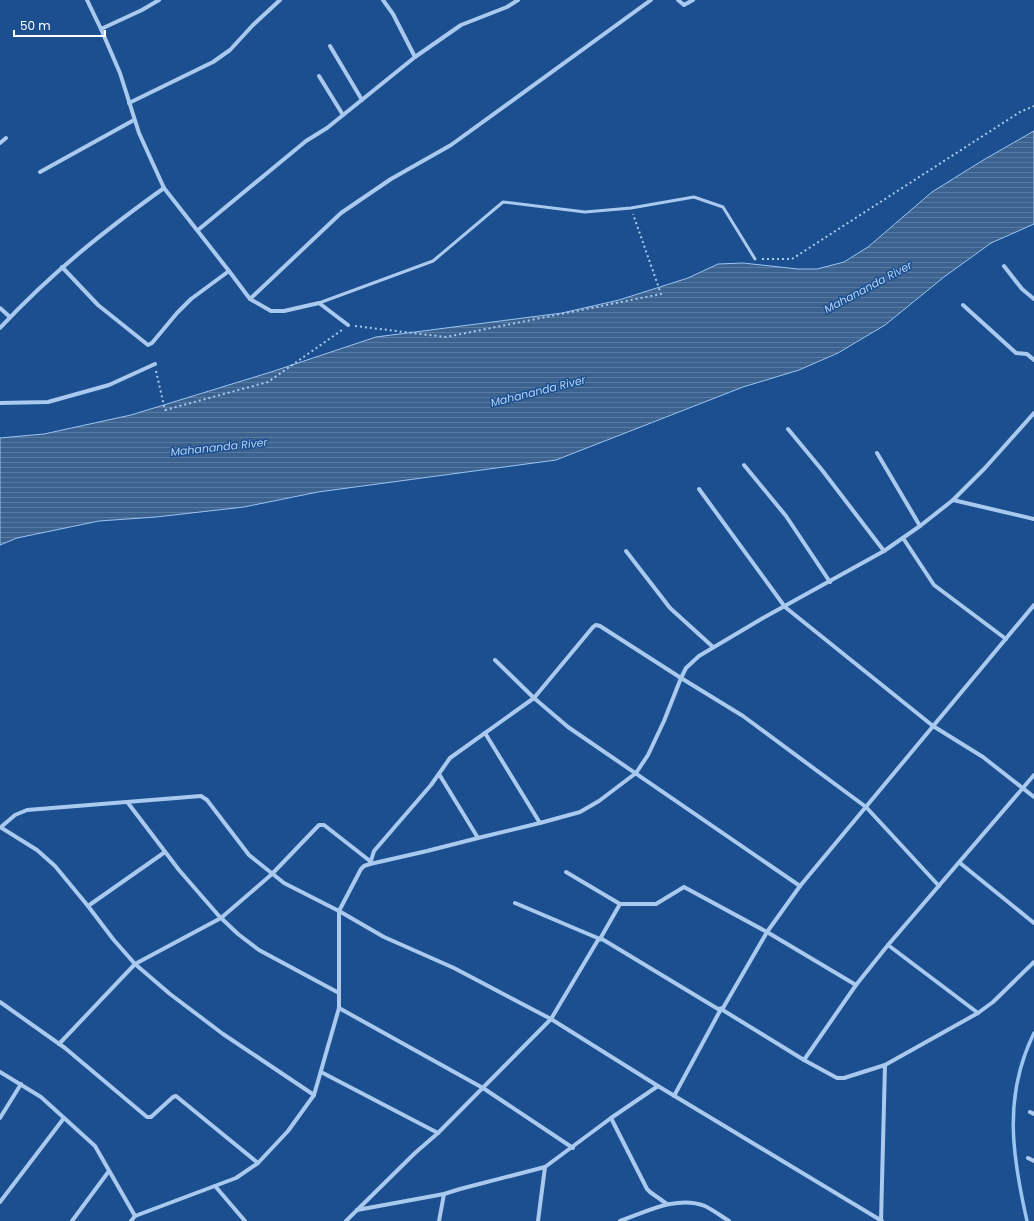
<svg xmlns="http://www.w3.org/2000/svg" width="1034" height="1221" font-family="Poppins,sans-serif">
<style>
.water{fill:url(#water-rules);stroke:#9cc4f0}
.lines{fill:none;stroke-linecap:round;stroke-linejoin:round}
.stream{stroke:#9cc4f0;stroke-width:3.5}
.path{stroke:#a9c9ee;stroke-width:2;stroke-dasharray:2 3;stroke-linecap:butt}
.service{stroke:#a9c9ee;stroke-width:3}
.minor{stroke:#a9c9ee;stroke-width:4}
.labels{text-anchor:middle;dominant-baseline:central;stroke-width:3;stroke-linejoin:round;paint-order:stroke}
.water-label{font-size:11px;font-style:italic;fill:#b5d3f5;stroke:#1b4f8f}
</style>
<defs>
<pattern id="water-rules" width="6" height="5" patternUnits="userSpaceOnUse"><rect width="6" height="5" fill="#3c6290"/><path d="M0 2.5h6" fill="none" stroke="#597aa1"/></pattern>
</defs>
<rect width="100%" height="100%" fill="#1b4f8f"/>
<path class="water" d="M 1034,131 L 1034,224 L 991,243 L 944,277 L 885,325 L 838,353 L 799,370 L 743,387 L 556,460 L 318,492 L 244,507 L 156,517 L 99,521 L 17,538 L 0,545 L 0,438 L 44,434 L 131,415 L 271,372 L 376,337 L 562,313 L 619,300 L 688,278 L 718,264 L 743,263 L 798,269 L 817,269 L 844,262 L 868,247 L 932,192 L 985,159 Z"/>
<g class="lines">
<path class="stream" d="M 1027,1221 C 1012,1155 1003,1096 1034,1033"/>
<g class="path">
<path d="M 762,259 L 792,259 L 1020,112 L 1034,106"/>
<path d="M 355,326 L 446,337 L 661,294 L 633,214"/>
<path d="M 156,371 L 165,410 L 268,382 L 342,330"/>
</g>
<path class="service" d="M 319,303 L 433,261 L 503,202 L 585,212 L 631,208 L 694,197 L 723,207 L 755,259"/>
<g class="minor">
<path d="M 87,0 L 101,29 L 120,73 L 139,133 L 164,188 L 229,271 L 250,299 L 271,311 L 284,311 L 319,303 L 348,325"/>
<path d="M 383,0 L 393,14 L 415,57"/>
<path d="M 678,0 L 684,5 L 693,0"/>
<path d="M 101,29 L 142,10 L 159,0"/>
<path d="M 330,46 L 362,100"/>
<path d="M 319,76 L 343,115"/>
<path d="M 129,103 L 213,62 L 230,50 L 253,25 L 280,0"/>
<path d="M 0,143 L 6,138"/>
<path d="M 40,172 L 134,120"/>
<path d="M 198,230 L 306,141 L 327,128 L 415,57 L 461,25 L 507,7 L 518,0"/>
<path d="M 1004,266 L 1022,289 L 1034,299"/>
<path d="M 62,267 L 98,305 L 148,345 L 152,343 L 177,313 L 191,299 L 229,271"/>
<path d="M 250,299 L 341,213 L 391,179 L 451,145 L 651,0"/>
<path d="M 963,305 L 1016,353 L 1027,354 L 1034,360"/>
<path d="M 0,308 L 10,317"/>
<path d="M 0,328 C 50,274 104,231 164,188"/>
<path d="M 0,403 L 48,402 L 109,385 L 155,364"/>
<path d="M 788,429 L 822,470 L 884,551"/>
<path d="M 877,453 L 920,526"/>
<path d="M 744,465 L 786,516 L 830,582"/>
<path d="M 699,489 L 785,607 L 933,726 L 983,757 L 1034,797"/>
<path d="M 953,500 L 1034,519"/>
<path d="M 903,538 L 934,585 L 1006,639"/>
<path d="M 626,551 L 670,608 L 713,647"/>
<path d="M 495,660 L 534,698 L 568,727 L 800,886"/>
<path d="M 485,733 L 540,823"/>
<path d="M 439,774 L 478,838"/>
<path d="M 128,803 L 179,870 L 219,916 L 238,934 L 259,950 L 339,993"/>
<path d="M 0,827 L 37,850 L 55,866 L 88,906 L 113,939 L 135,964 L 170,994 L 223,1034 L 314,1095"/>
<path d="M 1,827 L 15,815 L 27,810 L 201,796 L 207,800 L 249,855 L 284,883 L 339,911 L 384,937 L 454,968 L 551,1019 L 658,1086 L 882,1221"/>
<path d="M 960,863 L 1034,923"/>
<path d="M 370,864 L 374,851 L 431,785 L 450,758 L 534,698 L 593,627 L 596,625 L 600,626 L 681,678 L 743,716 L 866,807 L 939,886"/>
<path d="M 566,872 L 620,904"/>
<path d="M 515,903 L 600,939 L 620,904 L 656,904 L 684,887 L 767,932 L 856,985"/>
<path d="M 88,906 L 165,852"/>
<path d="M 888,945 L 978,1013"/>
<path d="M 0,1002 L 65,1048 L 147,1117 L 151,1117 L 173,1097 L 176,1096 L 258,1163"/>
<path d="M 339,1008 L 483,1088 L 573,1148"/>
<path d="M 59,1044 L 135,964 L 221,918 L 272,874 L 319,825 L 324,825 L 370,861"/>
<path d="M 804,1060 L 856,985 L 888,945 L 1034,775"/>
<path d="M 0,1072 L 41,1097 L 95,1146 L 135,1216"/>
<path d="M 321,1072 L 438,1133"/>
<path d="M 674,1096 L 721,1009 L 804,1060 L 837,1078 L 844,1078 L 885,1065"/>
<path d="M 1030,1112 L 1034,1114"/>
<path d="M 0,1118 L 21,1084"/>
<path d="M 611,1118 L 647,1189 L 650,1192 L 667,1204"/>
<path d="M 1028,1158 L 1034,1161"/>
<path d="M 215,1186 L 245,1221"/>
<path d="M 0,1202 L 64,1118"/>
<path d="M 357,1210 L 444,1194 L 460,1189 L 545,1167 L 611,1118 L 658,1086"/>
<path d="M 72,1221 L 109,1171"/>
<path d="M 131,1221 L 135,1216 L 236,1178 L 258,1163 L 288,1131 L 314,1095 L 339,1008 L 339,911 L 361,869 L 364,866 L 370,864 L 427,851 L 482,837 L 540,823 L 580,812 L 599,801 L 636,773 L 648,755 L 664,721 L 681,678 L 686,668 L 699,656 L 763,618 L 884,551 L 920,526 L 953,500 L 985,468 L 1034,413"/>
<path d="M 346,1221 L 415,1153 L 438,1133 L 551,1019 L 598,940 L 602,939 L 718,1009 L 723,1008 L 767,932 L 800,886 L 1034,605"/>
<path d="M 439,1221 L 444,1194"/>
<path d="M 538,1221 L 545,1167"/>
<path d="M 620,1221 C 646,1212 677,1195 705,1206 C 713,1210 721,1216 729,1221"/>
<path d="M 881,1221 L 885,1065 L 978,1013 L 993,1002 L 1034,962"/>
</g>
</g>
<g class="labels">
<g class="water-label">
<text transform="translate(868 287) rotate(-28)">Mahananda River</text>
<text transform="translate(538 391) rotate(-14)">Mahananda River</text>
<text transform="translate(219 447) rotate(-6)">Mahananda River</text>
</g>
</g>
<path d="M14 30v6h91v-6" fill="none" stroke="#ffffff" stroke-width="2"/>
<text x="20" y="30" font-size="12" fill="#ffffff" stroke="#1b4f8f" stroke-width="3" paint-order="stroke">50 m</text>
</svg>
